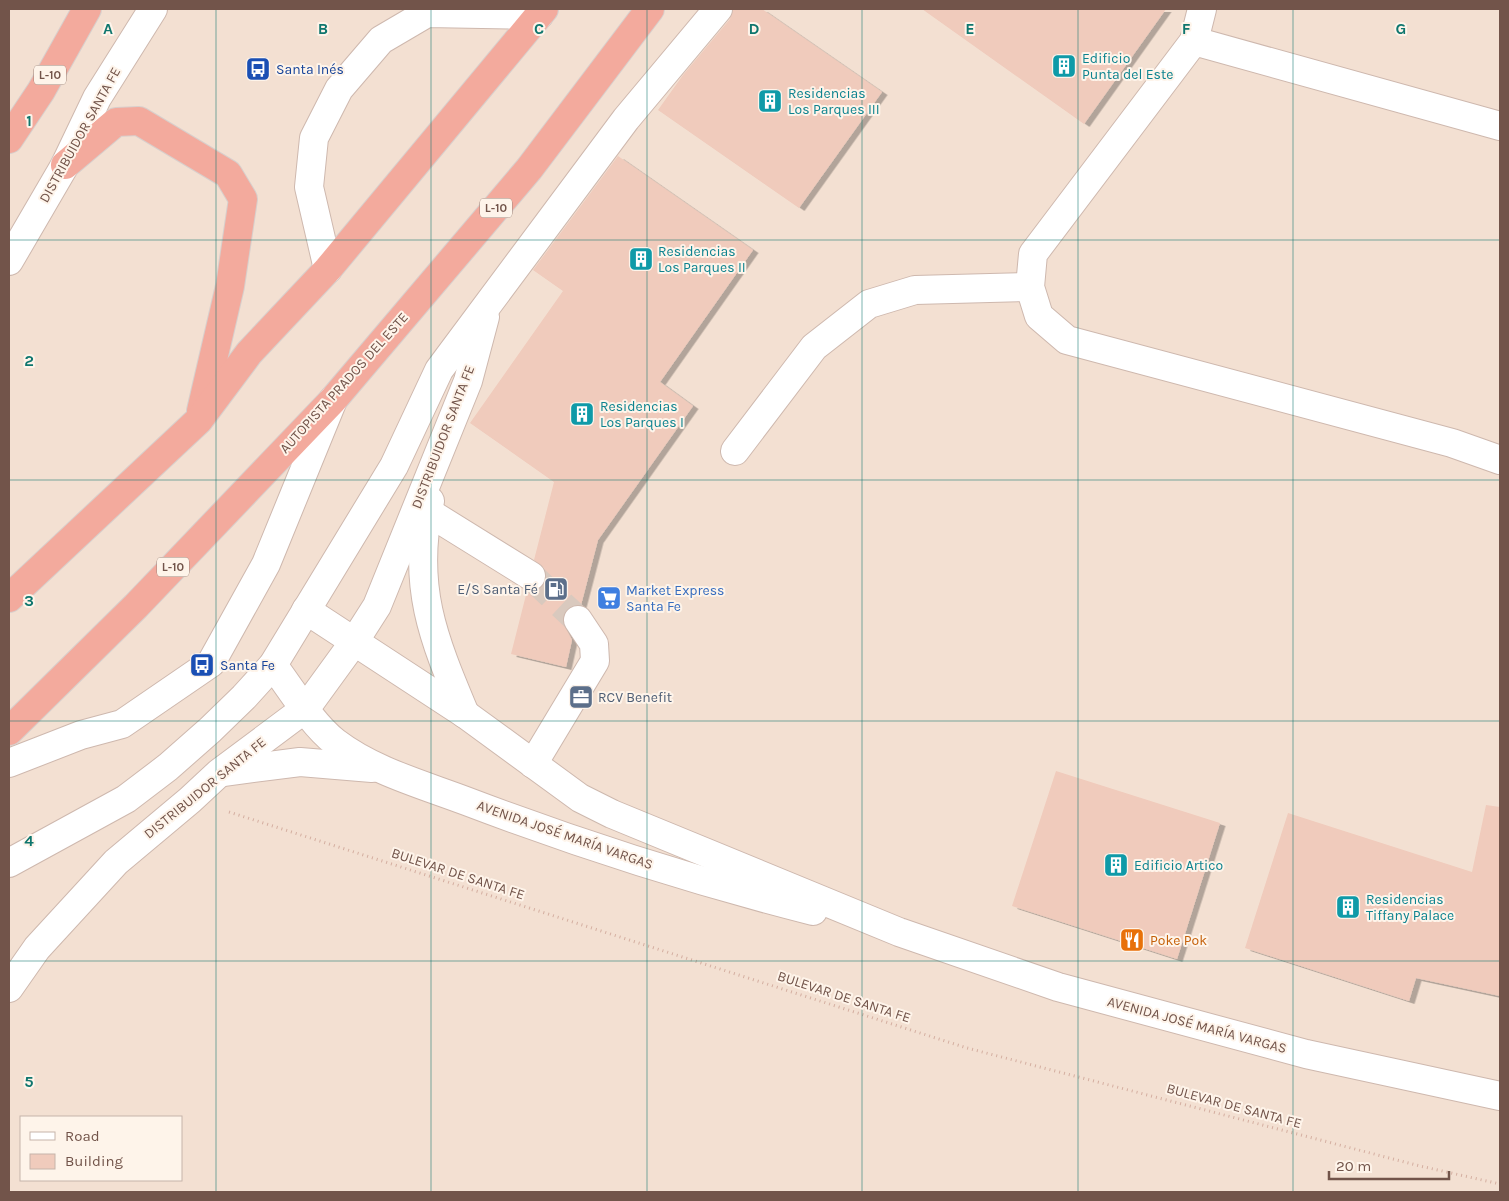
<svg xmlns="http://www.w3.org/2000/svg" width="1509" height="1201" font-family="Karla,sans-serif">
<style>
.residential{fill:#f3e0d2;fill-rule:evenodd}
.building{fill:#f0cbbc;filter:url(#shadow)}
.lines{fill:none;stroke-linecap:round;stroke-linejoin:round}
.minor-tunnel{stroke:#d9c9be;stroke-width:28;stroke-dasharray:28 14;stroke-linecap:butt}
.minor-casing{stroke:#ceb8ae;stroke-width:30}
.highway-casing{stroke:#d8cfcc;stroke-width:30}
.path{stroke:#d4aea0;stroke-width:3;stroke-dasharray:1 4;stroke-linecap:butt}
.minor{stroke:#fff;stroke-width:28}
.highway{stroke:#f3aa9d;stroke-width:28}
.grid{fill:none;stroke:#0f766e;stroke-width:1;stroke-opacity:0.55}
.labels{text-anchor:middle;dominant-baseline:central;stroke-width:4;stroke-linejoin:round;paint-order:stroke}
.shield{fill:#fef4ea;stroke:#9c847a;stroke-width:1}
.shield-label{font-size:12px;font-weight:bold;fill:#72544a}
.culture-label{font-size:14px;fill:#0d838f;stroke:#fef4ea;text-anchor:start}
.transit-label{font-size:14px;fill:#164399;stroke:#fef4ea;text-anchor:start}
.street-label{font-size:14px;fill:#72544a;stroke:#fef4ea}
.service-label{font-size:14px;fill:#4e5e75;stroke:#fef4ea;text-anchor:end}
.shop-label{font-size:14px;fill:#366cbe;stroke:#fef4ea;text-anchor:start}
.food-label{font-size:14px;fill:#c56008;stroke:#fef4ea;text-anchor:start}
.grid-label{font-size:16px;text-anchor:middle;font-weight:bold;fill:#0f766e;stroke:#fef4ea;stroke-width:4;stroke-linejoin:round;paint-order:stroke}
</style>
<defs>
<filter id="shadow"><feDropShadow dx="5.5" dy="3" stdDeviation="0" flood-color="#0004"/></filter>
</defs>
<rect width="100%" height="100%" fill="#fbf0e4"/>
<path class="residential" d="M 9,9 L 1500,9 L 1500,1192 L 9,1192 ZM 21,1117 L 181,1117 L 181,1180 L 21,1180 Z"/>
<g class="building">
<path d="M 733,9 L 762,9 L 882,92 L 799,208 L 658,110 L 683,75 L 730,19 Z"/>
<path d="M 922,9 L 1166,9 L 1084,124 Z"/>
<path d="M 618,156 L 753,250 L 660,382 L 693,406 L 598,540 L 581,605 L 570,607 L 564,614 L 562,621 L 572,640 L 566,667 L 511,654 L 527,591 L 539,589 L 544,585 L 547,577 L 544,568 L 534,560 L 554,482 L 470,423 L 563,291 L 533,270 Z"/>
<path d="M 1056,771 L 1220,823 L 1177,959 L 1012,906 Z"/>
<path d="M 1486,805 L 1500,807 L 1500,996 L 1416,978 L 1409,1001 L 1245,948 L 1288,813 L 1472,872 Z"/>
</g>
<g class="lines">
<path class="minor-tunnel" d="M 531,576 L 578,620"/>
<defs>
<g id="minor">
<path d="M 1194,41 L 1202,9"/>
<path d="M 1500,126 L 1194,41 L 1033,254 L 1030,287 L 1039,316 L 1067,340 L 1452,443 L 1500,460"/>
<path d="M 9,261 L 65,165 L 97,98 L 153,9"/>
<path d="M 328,269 L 309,187 L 314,138 L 339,89 L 381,40 L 427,13 L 539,15"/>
<path d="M 735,451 L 814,347 L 869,304 L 915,290 L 1030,287"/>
<path d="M 430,501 C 411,585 433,638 465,714"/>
<path d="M 428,512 L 531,576"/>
<path d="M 306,610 L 465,714 L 580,798 L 612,814 L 899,932 L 1058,987 L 1306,1054 L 1500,1096"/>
<path d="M 273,665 C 291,689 312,724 335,742 C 373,771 421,784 466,801 C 579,844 695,881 813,911"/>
<path d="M 9,763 L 81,735 L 122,724 L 211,663 L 266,564 L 333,400"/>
<path d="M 533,764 L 595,661 L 594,644 L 578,620"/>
<path d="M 223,772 L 300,762 L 372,768"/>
<path d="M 9,863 L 126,799 L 168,767 L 210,730 L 244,697 L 273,665 L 394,466 L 439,370 L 626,119 L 718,9"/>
<path d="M 9,988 L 37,948 L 116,862 L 190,800 L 219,773 L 306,708 L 354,642 L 377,606 L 468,381 L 485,317"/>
</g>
<g id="highway">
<path d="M 9,139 L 41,91 L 87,9"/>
<path d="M 65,165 L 116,122 L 139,121 L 228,174 L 243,199 L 230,286 L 201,411"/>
<path d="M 9,598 L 199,420 L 249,353 L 328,269 L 544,9"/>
<path d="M 9,731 L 136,606 L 333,400 L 529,169 L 650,9"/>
</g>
</defs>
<use href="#minor" class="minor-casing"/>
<use href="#highway" class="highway-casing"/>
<path class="path" d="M 229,812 L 967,1048 L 1420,1166 L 1500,1184"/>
<use href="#minor" class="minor"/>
<use href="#highway" class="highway"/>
</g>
<path class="grid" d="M 216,9 L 216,1192M 431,9 L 431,1192M 647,9 L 647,1192M 862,9 L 862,1192M 1078,9 L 1078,1192M 1293,9 L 1293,1192M 9,240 L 1500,240M 9,480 L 1500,480M 9,721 L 1500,721M 9,961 L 1500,961"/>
<defs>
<symbol id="building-square" viewBox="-11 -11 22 22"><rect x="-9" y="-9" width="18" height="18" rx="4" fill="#0f9aa8" stroke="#fef4ea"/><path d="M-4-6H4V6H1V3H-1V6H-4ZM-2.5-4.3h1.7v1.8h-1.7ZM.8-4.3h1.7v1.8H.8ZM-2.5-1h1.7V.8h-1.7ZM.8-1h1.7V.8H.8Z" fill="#fff"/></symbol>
<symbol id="bus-square" viewBox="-11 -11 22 22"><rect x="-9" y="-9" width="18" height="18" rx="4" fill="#1a4fb4" stroke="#fef4ea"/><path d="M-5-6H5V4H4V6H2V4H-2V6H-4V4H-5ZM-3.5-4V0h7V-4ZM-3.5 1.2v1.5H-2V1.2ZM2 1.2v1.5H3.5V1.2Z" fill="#fff"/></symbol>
<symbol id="fuel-square" viewBox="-11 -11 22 22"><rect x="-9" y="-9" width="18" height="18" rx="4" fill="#5c6f8a" stroke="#fef4ea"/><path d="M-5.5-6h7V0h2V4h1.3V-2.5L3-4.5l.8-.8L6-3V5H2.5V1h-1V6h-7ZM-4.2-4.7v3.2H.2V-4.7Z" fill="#fff"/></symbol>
<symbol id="supermarket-square" viewBox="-11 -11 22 22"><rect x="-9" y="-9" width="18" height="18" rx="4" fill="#3f7fe0" stroke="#fef4ea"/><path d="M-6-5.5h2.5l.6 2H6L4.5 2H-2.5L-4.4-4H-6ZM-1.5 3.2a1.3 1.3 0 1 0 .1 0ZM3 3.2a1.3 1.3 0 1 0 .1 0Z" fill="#fff"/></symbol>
<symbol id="office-square" viewBox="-11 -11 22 22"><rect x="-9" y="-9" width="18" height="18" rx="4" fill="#5c6f8a" stroke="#fef4ea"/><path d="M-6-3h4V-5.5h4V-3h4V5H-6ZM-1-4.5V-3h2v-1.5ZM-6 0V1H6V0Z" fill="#fff"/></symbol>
<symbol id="restaurant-square" viewBox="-11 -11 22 22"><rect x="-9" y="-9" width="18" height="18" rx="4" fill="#e8710a" stroke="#fef4ea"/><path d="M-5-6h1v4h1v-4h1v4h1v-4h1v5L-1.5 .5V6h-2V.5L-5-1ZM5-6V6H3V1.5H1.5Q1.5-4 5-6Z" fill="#fff"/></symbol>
</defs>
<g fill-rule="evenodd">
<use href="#building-square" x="1050" y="52" width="28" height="28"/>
<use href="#bus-square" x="244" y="55" width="28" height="28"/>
<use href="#building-square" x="756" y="87" width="28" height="28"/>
<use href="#building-square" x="627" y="245" width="28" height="28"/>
<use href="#building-square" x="568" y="400" width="28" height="28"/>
<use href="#fuel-square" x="542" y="575" width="28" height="28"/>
<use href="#supermarket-square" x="595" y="584" width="28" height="28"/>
<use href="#bus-square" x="188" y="651" width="28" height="28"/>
<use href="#office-square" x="567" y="683" width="28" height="28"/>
<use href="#building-square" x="1102" y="851" width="28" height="28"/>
<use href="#building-square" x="1334" y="893" width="28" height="28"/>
<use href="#restaurant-square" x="1118" y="926" width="28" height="28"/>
</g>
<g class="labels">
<g class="shield">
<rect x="34" y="65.5" width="32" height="19" rx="4"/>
<rect x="480" y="198.5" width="32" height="19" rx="4"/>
<rect x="157" y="557.5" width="32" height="19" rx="4"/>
</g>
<g class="shield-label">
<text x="50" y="75">L-10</text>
<text x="496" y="208">L-10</text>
<text x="173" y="567">L-10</text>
</g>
<g class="culture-label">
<text x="1082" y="58">Edificio<tspan x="1082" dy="16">Punta del Este</tspan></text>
<text x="788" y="93">Residencias<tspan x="788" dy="16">Los Parques III</tspan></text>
<text x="658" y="251">Residencias<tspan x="658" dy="16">Los Parques II</tspan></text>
<text x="600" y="406">Residencias<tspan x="600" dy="16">Los Parques I</tspan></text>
<text x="1134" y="865">Edificio Artico</text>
<text x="1366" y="899">Residencias<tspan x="1366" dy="16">Tiffany Palace</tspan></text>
</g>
<g class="transit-label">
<text x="276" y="69">Santa Inés</text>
<text x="220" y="665">Santa Fe</text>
</g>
<g class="street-label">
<text transform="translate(80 135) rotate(-61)">DISTRIBUIDOR SANTA FE</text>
<text transform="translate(344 383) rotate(-48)">AUTOPISTA PRADOS DEL ESTE</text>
<text transform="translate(443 437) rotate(-69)">DISTRIBUIDOR SANTA FE</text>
<text transform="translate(205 788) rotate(-39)">DISTRIBUIDOR SANTA FE</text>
<text transform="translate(565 835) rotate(19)">AVENIDA JOSÉ MARÍA VARGAS</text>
<text transform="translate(458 874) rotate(18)">BULEVAR DE SANTA FE</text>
<text transform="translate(844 997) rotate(18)">BULEVAR DE SANTA FE</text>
<text transform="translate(1197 1025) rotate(15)">AVENIDA JOSÉ MARÍA VARGAS</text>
<text transform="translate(1234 1106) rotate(15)">BULEVAR DE SANTA FE</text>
</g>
<g class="service-label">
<text x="538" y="589">E/S Santa Fé</text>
<text x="598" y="697" text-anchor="start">RCV Benefit</text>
</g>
<g class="shop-label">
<text x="626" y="590">Market Express<tspan x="626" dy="16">Santa Fe</tspan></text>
</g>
<g class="food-label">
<text x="1150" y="940">Poke Pok</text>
</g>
</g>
<g class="grid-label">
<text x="108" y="34">A</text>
<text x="323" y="34">B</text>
<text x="539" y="34">C</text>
<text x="754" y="34">D</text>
<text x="970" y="34">E</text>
<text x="1186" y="34">F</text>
<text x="1401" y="34">G</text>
<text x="29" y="126">1</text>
<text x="29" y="366">2</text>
<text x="29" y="606">3</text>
<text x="29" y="846">4</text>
<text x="29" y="1087">5</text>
</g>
<rect width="1509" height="1201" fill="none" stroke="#72544a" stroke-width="20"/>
<rect x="20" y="1116" width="162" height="65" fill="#fef4ea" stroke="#c6b4aa"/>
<rect x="30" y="1132" width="25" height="8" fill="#ffffff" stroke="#c6b4aa"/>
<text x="65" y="1141" font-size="15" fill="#72544a">Road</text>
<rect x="30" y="1154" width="25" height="15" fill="#f0cbbc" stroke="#c6b4aa"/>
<text x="65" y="1166" font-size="15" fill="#72544a">Building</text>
<path d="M1329 1171v8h120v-8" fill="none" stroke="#72544a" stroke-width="2.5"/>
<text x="1336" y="1171" font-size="15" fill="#72544a" stroke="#fef4ea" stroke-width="4" paint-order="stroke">20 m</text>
</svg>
